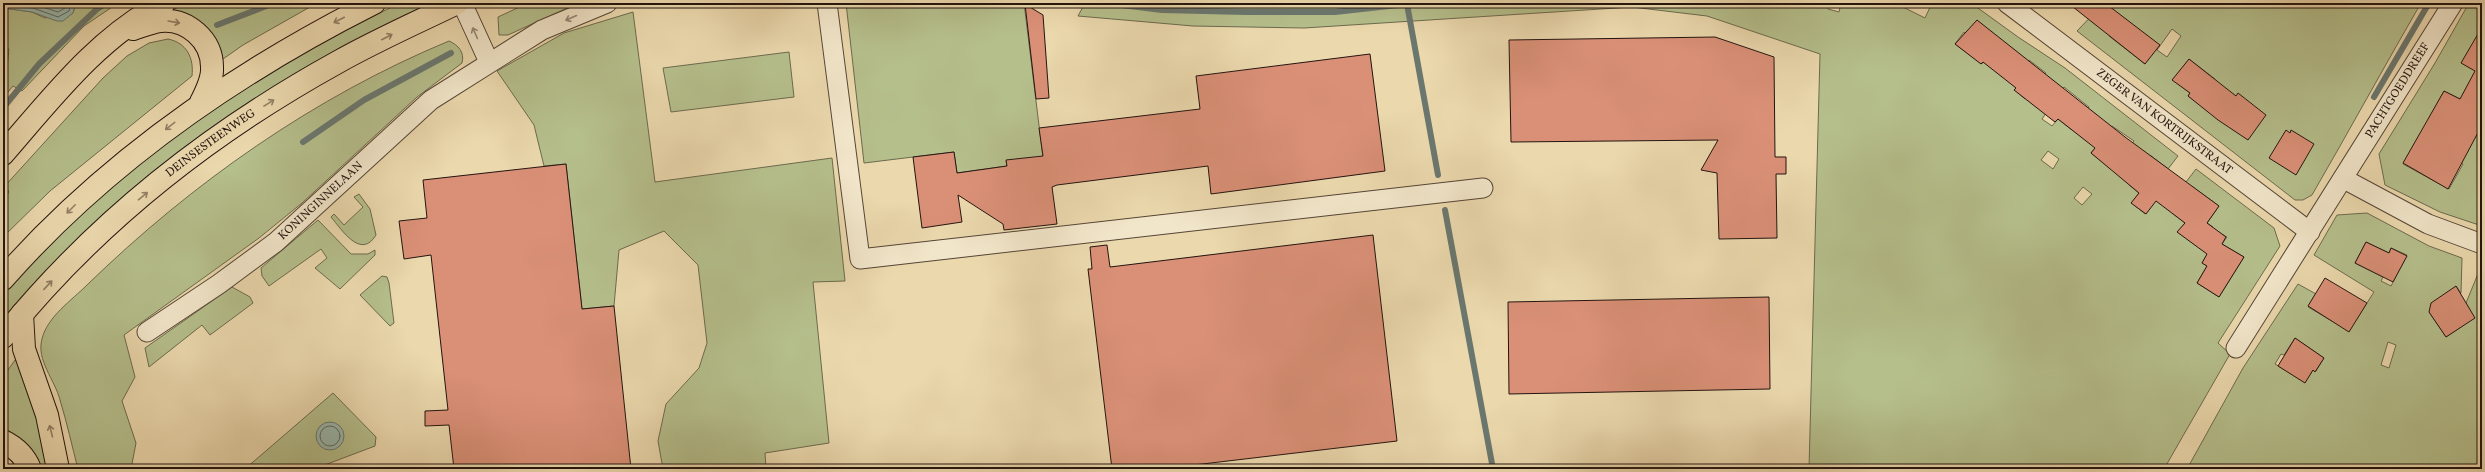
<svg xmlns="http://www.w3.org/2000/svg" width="2485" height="472" font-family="Vollkorn,serif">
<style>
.green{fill:#b5bf8c;stroke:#6c6a4e;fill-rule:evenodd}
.water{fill:#99b9af;stroke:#6a776f}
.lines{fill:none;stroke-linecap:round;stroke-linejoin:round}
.shore{stroke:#5e665f;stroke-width:1}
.stream{stroke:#6a776f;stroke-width:6}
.building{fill:#da9077;stroke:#23140f}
.street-casing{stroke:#554536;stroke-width:21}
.highway-casing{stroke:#23140f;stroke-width:24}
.street{stroke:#f2e6ca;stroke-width:19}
.highway{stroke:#ebd8ad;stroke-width:22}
.oneway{stroke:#958876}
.oneway2{stroke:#918066}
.labels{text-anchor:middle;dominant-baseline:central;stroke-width:3;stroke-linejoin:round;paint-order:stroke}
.street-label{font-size:12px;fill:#23140f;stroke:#f2e6ca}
</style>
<rect width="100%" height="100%" fill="#ebd8ad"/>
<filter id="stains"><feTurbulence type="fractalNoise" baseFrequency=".005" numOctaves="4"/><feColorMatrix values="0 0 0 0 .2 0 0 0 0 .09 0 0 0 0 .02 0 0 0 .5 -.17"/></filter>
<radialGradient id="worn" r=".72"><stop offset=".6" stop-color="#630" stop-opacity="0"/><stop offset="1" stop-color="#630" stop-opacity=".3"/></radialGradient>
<g class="green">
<path d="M 76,3 L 118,3 L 84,26 L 22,91 L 13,86 L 3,98 L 3,68 L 7,68 L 9,49 L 3,48 L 3,8 L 32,12 L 45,18 L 73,13 Z"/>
<path d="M 189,3 L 317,3 L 243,45 L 223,59 L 215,42 L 167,12 Z"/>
<path d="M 400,3 L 434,3 C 404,17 373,31 344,46 C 255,93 174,152 100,219 C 66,250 31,283 3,319 L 3,295 C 113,169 250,75 400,3 Z"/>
<path d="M 528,3 L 578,3 L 508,35 L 499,35 L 498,17 Z"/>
<path d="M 846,3 L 1024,3 L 1043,158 L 1006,161 L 1007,166 L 957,173 L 954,152 L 864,163 Z"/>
<path d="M 1085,3 L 1812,3 L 1824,6 L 1825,3 L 1830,3 L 1828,9 L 1839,12 L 1841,3 L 1899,3 L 1899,5 L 1925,18 L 1932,3 L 1971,3 L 2018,37 L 2065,68 L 2178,156 L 2168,169 L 2150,155 L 2129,185 L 2139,193 L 2132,203 L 2145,214 L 2158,196 L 2169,204 L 2196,169 L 2274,228 L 2280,246 L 2218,343 L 2230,354 L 2164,469 L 1809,469 L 1820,54 L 1707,16 L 1632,7 L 1304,28 L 1193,26 L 1078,16 ZM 1964,32 L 1983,61 L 1982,64 L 1955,44 ZM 2029,60 L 2046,73 L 2025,99 L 2015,90 ZM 2064,87 L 2089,107 L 2072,130 L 2058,119 L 2052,126 L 2042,119 ZM 2112,126 L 2134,141 L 2111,169 L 2091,153 ZM 2048,151 L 2059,159 L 2053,169 L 2041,160 ZM 2083,187 L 2092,194 L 2082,205 L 2074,198 ZM 2193,187 L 2219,206 L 2207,223 L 2213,227 L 2178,232 L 2185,223 L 2172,213 ZM 2220,233 L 2227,237 L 2222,244 L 2244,257 L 2219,297 L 2197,283 L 2207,266 L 2202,263 Z"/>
<path d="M 2104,3 L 2421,3 C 2384,67 2349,131 2312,195 L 2303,200 L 2295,200 L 2077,31 ZM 2123,17 L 2145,64 L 2109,36 ZM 2172,29 L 2181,36 L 2167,57 L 2157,50 ZM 2189,59 L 2215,79 L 2197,102 L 2188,96 L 2190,93 L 2173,80 Z"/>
<path d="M 2469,3 L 2482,3 L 2482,75 L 2460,99 L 2444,91 L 2432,113 L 2475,138 L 2482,125 L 2482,226 L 2440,212 L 2385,185 L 2379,154 L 2435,63 ZM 2418,138 L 2463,164 L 2449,189 L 2403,164 Z"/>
<path d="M 633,12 L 655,182 L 832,158 L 845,281 L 813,282 L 829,443 L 765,453 L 766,469 L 663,469 L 658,441 L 666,404 L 699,368 L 707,343 L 698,265 L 664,231 L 619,250 L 614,306 L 582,309 L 566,164 L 544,166 L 534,125 L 497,71 L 564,33 Z"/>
<path d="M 168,39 C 187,43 194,58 192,76 L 50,191 L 3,237 L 3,188 L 103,78 L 127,56 L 149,43 Z"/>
<path d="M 449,41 C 458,45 465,52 462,63 L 417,97 L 302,203 L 259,238 L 124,335 L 135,377 L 122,401 L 136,443 L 131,469 L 78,469 C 72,446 67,423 60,400 C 55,380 36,360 42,339 C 47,317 72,300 87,285 C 192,183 314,97 449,41 Z"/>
<path d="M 789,52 L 794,97 L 671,112 L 663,68 Z"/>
<path d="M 359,194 L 370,209 L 376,235 C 361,260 342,230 331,217 L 334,214 L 344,225 L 363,207 L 354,197 Z"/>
<path d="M 2367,213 L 2429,246 L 2462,258 L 2461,293 L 2456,286 L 2429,312 L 2446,337 L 2461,327 L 2466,303 L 2482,264 L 2480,337 L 2482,338 L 2482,469 L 2187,469 L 2243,368 L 2298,284 L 2316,294 L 2308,307 L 2349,331 L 2374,292 L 2314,255 L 2337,215 ZM 2366,242 L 2389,253 L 2391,248 L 2407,255 L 2391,286 L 2381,281 L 2383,277 L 2355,263 ZM 2295,338 L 2324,358 L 2316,371 L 2313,370 L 2305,382 L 2275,364 L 2281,354 L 2284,355 ZM 2388,342 L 2396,345 L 2389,368 L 2381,365 Z"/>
<path d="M 318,220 L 351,254 L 368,254 L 375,250 L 375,255 L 340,289 L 315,268 L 327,258 L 321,249 L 269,286 L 262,276 L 261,268 Z"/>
<path d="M 382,276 L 387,277 L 389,283 L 394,323 L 390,326 L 360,295 Z"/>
<path d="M 232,287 L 250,297 L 253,303 L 210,335 L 202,325 L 149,367 L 145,348 Z"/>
<path d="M 15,360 L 21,365 L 52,469 L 39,469 L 3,431 L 3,377 Z"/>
<path d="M 333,393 L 376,437 L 375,446 L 314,469 L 245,469 Z"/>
</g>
<g class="water">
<path d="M 3,3 L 76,3 L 73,13 L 63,21 L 57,21 L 32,12 L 3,8 Z"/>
<circle cx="330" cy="436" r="14"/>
</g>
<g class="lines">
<g class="shore">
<path d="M 30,3 L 58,12 L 65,8 L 66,3"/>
<path d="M 3,5 L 33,8 L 58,17 L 69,11 L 71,3"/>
<circle cx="330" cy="436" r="10"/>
</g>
<g class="stream">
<path d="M 1105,3 L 1162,10 L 1246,12 L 1335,12 L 1407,4 L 1438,175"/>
<path d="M 217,25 L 274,3"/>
<path d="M 2374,97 L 2429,3"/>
<path d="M 3,108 L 39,64 L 97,9 L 107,3"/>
<path d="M 303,142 L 364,100 L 451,53"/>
<path d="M 3,196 L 6,192"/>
<path d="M 1445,210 L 1493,469"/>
</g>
</g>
<g class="building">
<path d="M 2068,3 L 2105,3 L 2160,45 L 2145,64 Z"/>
<path d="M 1025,4 L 1043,15 L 1049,98 L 1036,99 Z"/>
<path d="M 1977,20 L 2125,137 L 2219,206 L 2207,223 L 2226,237 L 2222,244 L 2244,257 L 2219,297 L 2197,283 L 2207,266 L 2202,263 L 2207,254 L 2177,232 L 2185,223 L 2156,201 L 2146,214 L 2131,203 L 2139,193 L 2091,153 L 2095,148 L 2058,119 L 2055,122 L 2014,90 L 2016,88 L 1983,62 L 1981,64 L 1955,44 Z"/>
<path d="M 2482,27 L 2482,125 L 2448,189 L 2403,163 L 2444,91 L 2460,99 L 2475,71 L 2461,63 Z"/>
<path d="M 1715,37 L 1774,57 L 1775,157 L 1786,157 L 1786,174 L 1776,174 L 1777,238 L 1719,239 L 1717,173 L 1701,170 L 1718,140 L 1511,142 L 1509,40 Z"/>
<path d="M 1370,54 L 1385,171 L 1211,194 L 1208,166 L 1057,185 L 1052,187 L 1057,224 L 1004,230 L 1003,224 L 958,195 L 962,222 L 922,228 L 913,157 L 954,152 L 957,173 L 1007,166 L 1006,160 L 1043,156 L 1039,128 L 1200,109 L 1196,76 Z"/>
<path d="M 2189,59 L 2236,96 L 2238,93 L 2266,115 L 2248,140 L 2218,120 L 2188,96 L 2190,93 L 2172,80 Z"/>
<path d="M 2286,130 L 2290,133 L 2291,130 L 2314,144 L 2296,175 L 2269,158 Z"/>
<path d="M 566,164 L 582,309 L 614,306 L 631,469 L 454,469 L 449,425 L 425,426 L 425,411 L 448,410 L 431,255 L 404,259 L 399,221 L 427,218 L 423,180 Z"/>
<path d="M 1373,235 L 1397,441 L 1160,469 L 1112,469 L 1088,269 L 1092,269 L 1090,247 L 1107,245 L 1110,267 Z"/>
<path d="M 2366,242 L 2389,253 L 2391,248 L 2407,256 L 2393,282 L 2355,263 Z"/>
<path d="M 2325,278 L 2367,303 L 2349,332 L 2308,306 Z"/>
<path d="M 2456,286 L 2475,318 L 2446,337 L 2429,312 L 2431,303 Z"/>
<path d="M 1769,297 L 1770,389 L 1509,394 L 1508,302 Z"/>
<path d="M 2295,338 L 2324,358 L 2315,372 L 2313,370 L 2305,383 L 2278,366 Z"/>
</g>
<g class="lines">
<defs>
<g id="street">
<path d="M 462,3 L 489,62"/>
<path d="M 827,3 L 860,259 L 1483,188"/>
<path id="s1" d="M 2007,3 L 2310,232"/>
<path d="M 2344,179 L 2428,224 L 2482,244"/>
<path id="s2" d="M 147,332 L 219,284 L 276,242 L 431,100 L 542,30 L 607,3"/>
<path id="s3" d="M 2236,348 L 2453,3"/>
</g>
<g id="highway">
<path d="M 133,29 C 142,26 152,22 160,21 C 187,18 212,40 212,67 C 213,79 206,92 201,102"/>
<path d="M 3,154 C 51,99 98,37 164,3"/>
<path d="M 3,279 C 107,161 235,73 374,3"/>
<path d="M 22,314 L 24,349 L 47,415 L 58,469"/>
<path id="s4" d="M 3,337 C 94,224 211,132 338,62 C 377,40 418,22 457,3"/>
<path d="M 3,441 C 15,447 25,456 30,469"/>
</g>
</defs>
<use href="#street" class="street-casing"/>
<use href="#highway" class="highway-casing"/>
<use href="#street" class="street"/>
<use href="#highway" class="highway"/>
</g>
<defs><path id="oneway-shaft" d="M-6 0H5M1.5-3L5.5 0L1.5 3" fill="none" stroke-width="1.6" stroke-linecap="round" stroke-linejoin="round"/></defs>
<g class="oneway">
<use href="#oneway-shaft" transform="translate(571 18) rotate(156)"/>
<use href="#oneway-shaft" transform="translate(475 33) rotate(-114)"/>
</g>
<g class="oneway2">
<use href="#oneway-shaft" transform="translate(339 20) rotate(153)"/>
<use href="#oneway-shaft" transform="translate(174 22) rotate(10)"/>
<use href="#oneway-shaft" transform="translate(387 37) rotate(-27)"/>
<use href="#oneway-shaft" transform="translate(269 103) rotate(-32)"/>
<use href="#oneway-shaft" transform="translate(170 126) rotate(142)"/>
<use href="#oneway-shaft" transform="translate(143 196) rotate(-40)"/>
<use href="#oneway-shaft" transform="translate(71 209) rotate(135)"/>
<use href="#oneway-shaft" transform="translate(48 285) rotate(-47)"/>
<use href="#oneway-shaft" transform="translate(51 431) rotate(-104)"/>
</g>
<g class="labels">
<g class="street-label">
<text stroke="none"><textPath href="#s3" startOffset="304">PACHTGOEDDREEF</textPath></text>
<text stroke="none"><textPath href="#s1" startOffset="197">ZEGER VAN KORTRIJKSTRAAT</textPath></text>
<text stroke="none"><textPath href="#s4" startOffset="285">DEINSESTEENWEG</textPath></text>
<text stroke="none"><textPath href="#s2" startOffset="218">KONINGINNELAAN</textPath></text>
</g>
</g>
<rect width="2485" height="472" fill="none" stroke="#ebd8ad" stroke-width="16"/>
<rect x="4" y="4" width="2477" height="464" fill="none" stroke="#23140f" stroke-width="2"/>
<rect x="8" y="8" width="2469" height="456" fill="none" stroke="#23140f"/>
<rect width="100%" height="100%" filter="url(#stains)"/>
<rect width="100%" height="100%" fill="url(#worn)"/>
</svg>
